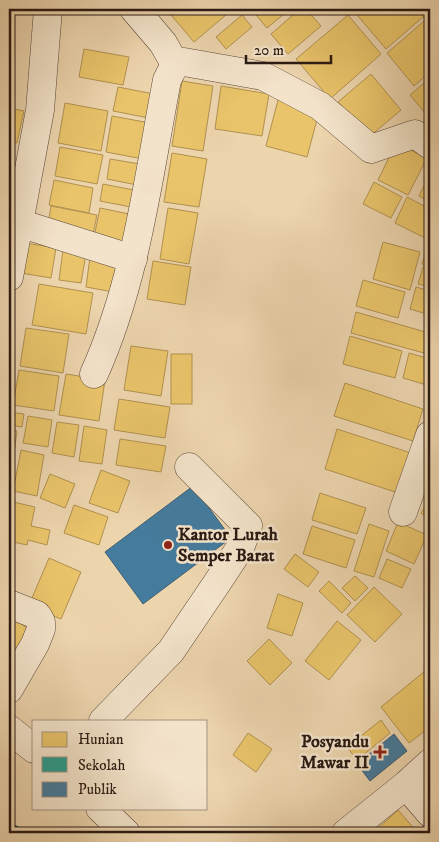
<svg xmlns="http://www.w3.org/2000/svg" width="439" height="842" font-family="'IM FELL DW Pica',serif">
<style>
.homes{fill:#e9c46a;stroke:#b09150}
.schools{fill:#2a9d8f;stroke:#2a766a}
.public{fill:#457b9d;stroke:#3d5e74}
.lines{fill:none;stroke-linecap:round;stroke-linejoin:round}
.minor-casing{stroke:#5a483a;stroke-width:29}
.minor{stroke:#f3e3ca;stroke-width:28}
.poi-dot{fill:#8f2418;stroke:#f3e3ca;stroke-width:2}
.labels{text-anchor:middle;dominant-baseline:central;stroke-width:5;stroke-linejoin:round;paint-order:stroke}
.poi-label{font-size:18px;font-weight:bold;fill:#2a1a13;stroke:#f3e3ca;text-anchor:start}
</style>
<rect width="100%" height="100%" fill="#ecd4ad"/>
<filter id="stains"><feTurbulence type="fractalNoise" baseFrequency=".004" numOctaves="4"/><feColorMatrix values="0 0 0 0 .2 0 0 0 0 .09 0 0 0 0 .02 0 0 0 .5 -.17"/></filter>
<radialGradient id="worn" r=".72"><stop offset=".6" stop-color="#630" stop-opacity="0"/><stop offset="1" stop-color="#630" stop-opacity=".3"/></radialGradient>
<g class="homes">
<path d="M 166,9 L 233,9 L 194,42 Z"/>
<path d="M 251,9 L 290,9 L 267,28 Z"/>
<path d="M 300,9 L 306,9 L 321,26 L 288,54 L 271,34 Z"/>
<path d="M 352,9 L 430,9 L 430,11 L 386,49 Z"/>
<path d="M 242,15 L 252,27 L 226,49 L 216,37 Z"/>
<path d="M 348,15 L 381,54 L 330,99 L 296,59 Z"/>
<path d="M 430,16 L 430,72 L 414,86 L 387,53 Z"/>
<path d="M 84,49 L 129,57 L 123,85 L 79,77 Z"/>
<path d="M 371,74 L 401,110 L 368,138 L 338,102 Z"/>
<path d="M 430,78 L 430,108 L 425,113 L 410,95 Z"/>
<path d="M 182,81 L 213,86 L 203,151 L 172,146 Z"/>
<path d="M 221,86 L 269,94 L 262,136 L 215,129 Z"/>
<path d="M 118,87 L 154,94 L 149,118 L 113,111 Z"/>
<path d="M 278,100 L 319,112 L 307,157 L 266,146 Z"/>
<path d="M 65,103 L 108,111 L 101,151 L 58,143 Z"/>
<path d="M 9,108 L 24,111 L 17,143 L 9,141 Z"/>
<path d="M 112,116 L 150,123 L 143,159 L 106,152 Z"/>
<path d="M 396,143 L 427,158 L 408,195 L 378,180 Z"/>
<path d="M 60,147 L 103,155 L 97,184 L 55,176 Z"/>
<path d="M 172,153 L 207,159 L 199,207 L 164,202 Z"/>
<path d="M 110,159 L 146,165 L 142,186 L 107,179 Z"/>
<path d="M 54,180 L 93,188 L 89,213 L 49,205 Z"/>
<path d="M 427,180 L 430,182 L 430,202 L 419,196 Z"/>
<path d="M 374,182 L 402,197 L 391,218 L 363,204 Z"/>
<path d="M 103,184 L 139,191 L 136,208 L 100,201 Z"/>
<path d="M 407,197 L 430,209 L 430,234 L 427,239 L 395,223 Z"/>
<path d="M 51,206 L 97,215 L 92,239 L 47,231 Z"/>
<path d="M 100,208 L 139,216 L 133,250 L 93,242 Z"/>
<path d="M 168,208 L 198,213 L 189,264 L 160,259 Z"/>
<path d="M 20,242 L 56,248 L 51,278 L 15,272 Z"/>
<path d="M 383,242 L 420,252 L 410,290 L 373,279 Z"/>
<path d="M 427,248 L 430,249 L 430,266 L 422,264 Z"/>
<path d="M 63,250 L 86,254 L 81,283 L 59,280 Z"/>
<path d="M 90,257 L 117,261 L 113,292 L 86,287 Z"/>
<path d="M 153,261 L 191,267 L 185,305 L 147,299 Z"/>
<path d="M 423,267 L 430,268 L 430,287 L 418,284 Z"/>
<path d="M 363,280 L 405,292 L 398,318 L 356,306 Z"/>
<path d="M 39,284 L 93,293 L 86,334 L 32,325 Z"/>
<path d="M 416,287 L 430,291 L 430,315 L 410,309 Z"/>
<path d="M 356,312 L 429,333 L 424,353 L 351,333 Z"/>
<path d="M 26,328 L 69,334 L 63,373 L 20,366 Z"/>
<path d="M 350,336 L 402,351 L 395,378 L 343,364 Z"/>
<path d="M 131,346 L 168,351 L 161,396 L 124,390 Z"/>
<path d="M 409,353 L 430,359 L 430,386 L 403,378 Z"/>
<rect x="171" y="354" width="21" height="50"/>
<path d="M 19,370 L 59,376 L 54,411 L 13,405 Z"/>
<path d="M 66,374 L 105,380 L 99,421 L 59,415 Z"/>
<path d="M 345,383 L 423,409 L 413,441 L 334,416 Z"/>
<path d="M 119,399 L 170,407 L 165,438 L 114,430 Z"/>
<path d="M 9,412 L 24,414 L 22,427 L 9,425 Z"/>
<path d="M 28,416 L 52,420 L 48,447 L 23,443 Z"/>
<path d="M 57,422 L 79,425 L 74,457 L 52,453 Z"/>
<path d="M 84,426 L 107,430 L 102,464 L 79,461 Z"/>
<path d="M 337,429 L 414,454 L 401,494 L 325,469 Z"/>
<path d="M 9,430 L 17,431 L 14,454 L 9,453 Z"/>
<path d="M 120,439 L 166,446 L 161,472 L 116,465 Z"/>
<path d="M 21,450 L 44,455 L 37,496 L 13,491 Z"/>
<path d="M 9,459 L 13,460 L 9,487 Z"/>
<path d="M 101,470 L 130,481 L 118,513 L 89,503 Z"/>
<path d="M 50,474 L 75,484 L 65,508 L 40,498 Z"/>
<path d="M 320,493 L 366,508 L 357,534 L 312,520 Z"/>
<path d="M 430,500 L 430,520 L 421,513 Z"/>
<path d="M 9,501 L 35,507 L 31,526 L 50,530 L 47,545 L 28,540 L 27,545 L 9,541 Z"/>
<path d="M 74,505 L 108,517 L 99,545 L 64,533 Z"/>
<path d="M 398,522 L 427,535 L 414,564 L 386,551 Z"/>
<path d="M 369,524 L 389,531 L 374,577 L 354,571 Z"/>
<path d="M 312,526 L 355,540 L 346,568 L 303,554 Z"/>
<path d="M 9,549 L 14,550 L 9,570 Z"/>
<path d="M 295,554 L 319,572 L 308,587 L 284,569 Z"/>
<path d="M 49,558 L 81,572 L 61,619 L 29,605 Z"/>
<path d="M 387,559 L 411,569 L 402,588 L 379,578 Z"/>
<path d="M 355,576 L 368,588 L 355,601 L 342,588 Z"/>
<path d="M 329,581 L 351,603 L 342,613 L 319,591 Z"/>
<path d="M 374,587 L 402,614 L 375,642 L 347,615 Z"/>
<path d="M 278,594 L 303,603 L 292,636 L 267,628 Z"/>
<path d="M 9,615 L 31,631 L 9,661 Z"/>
<path d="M 337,621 L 361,640 L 329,680 L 305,661 Z"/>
<path d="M 269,639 L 292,663 L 270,685 L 247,661 Z"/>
<path d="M 430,667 L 430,727 L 409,743 L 381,707 Z"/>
<path d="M 381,720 L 390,733 L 357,760 L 347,747 Z"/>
<path d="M 248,733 L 272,749 L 256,772 L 233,755 Z"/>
<path d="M 398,810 L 418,833 L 373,833 Z"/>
</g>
<path class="schools" d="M 9,822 L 30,833 L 9,833 Z"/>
<g class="public">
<path d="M 193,486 L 231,538 L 143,604 L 105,552 Z"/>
<path d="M 394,734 L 407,751 L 370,781 L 357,764 Z"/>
</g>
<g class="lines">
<defs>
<g id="minor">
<path d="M 134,9 L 163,43 L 175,64"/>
<path d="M 175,64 L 184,62 L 263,76 L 320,106 L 371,149 L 415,134 L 430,145"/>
<path d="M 9,220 L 19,223 L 40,110 L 48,9"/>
<path d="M 9,277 L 19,223 L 133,259"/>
<path d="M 94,374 C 136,281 148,179 167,80 L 175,64"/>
<path d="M 403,512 L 430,435"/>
<path d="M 9,604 L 37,615 L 41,622 L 41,629 L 35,644 L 9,689"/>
<path d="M 103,721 L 171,651 L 219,580 L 240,548 L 248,526 L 189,467"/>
<path d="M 9,729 L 34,749"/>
<path d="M 406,785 L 430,813"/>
<path d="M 100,808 L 126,833"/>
<path d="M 346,833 L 406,785 L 430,763"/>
</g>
</defs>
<use href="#minor" class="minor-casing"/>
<use href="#minor" class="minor"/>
</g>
<g class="poi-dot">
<circle cx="168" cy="545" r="5"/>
<path d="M377.5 744.5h5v5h5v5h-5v5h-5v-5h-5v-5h5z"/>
</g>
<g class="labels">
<g class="poi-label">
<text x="178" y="535">Kantor Lurah<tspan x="178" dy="21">Semper Barat</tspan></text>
<text x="369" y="742" text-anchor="end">Posyandu<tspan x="369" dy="21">Mawar II</tspan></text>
</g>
</g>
<rect width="439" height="842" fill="none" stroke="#ecd4ad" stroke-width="30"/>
<rect x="10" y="10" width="419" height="822" fill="none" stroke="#2a1a13" stroke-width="2.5"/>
<rect x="15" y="15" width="409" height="812" fill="none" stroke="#2a1a13"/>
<rect x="32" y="720" width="175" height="90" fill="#f3e3ca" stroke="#a39381"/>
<rect x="42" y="732" width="25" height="15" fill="#e9c46a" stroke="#a39381"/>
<text x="78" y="744" font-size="15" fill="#2a1a13">Hunian</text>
<rect x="42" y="757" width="25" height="15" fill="#2a9d8f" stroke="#a39381"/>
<text x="78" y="770" font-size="15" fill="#2a1a13">Sekolah</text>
<rect x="42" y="782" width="25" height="15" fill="#457b9d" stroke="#a39381"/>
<text x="78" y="794" font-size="15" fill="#2a1a13">Publik</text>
<path d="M246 55v8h85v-8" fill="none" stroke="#2a1a13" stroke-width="2.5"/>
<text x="254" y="55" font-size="15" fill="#2a1a13" stroke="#f3e3ca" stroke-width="4" paint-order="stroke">20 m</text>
<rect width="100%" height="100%" filter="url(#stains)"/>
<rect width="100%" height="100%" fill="url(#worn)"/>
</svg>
